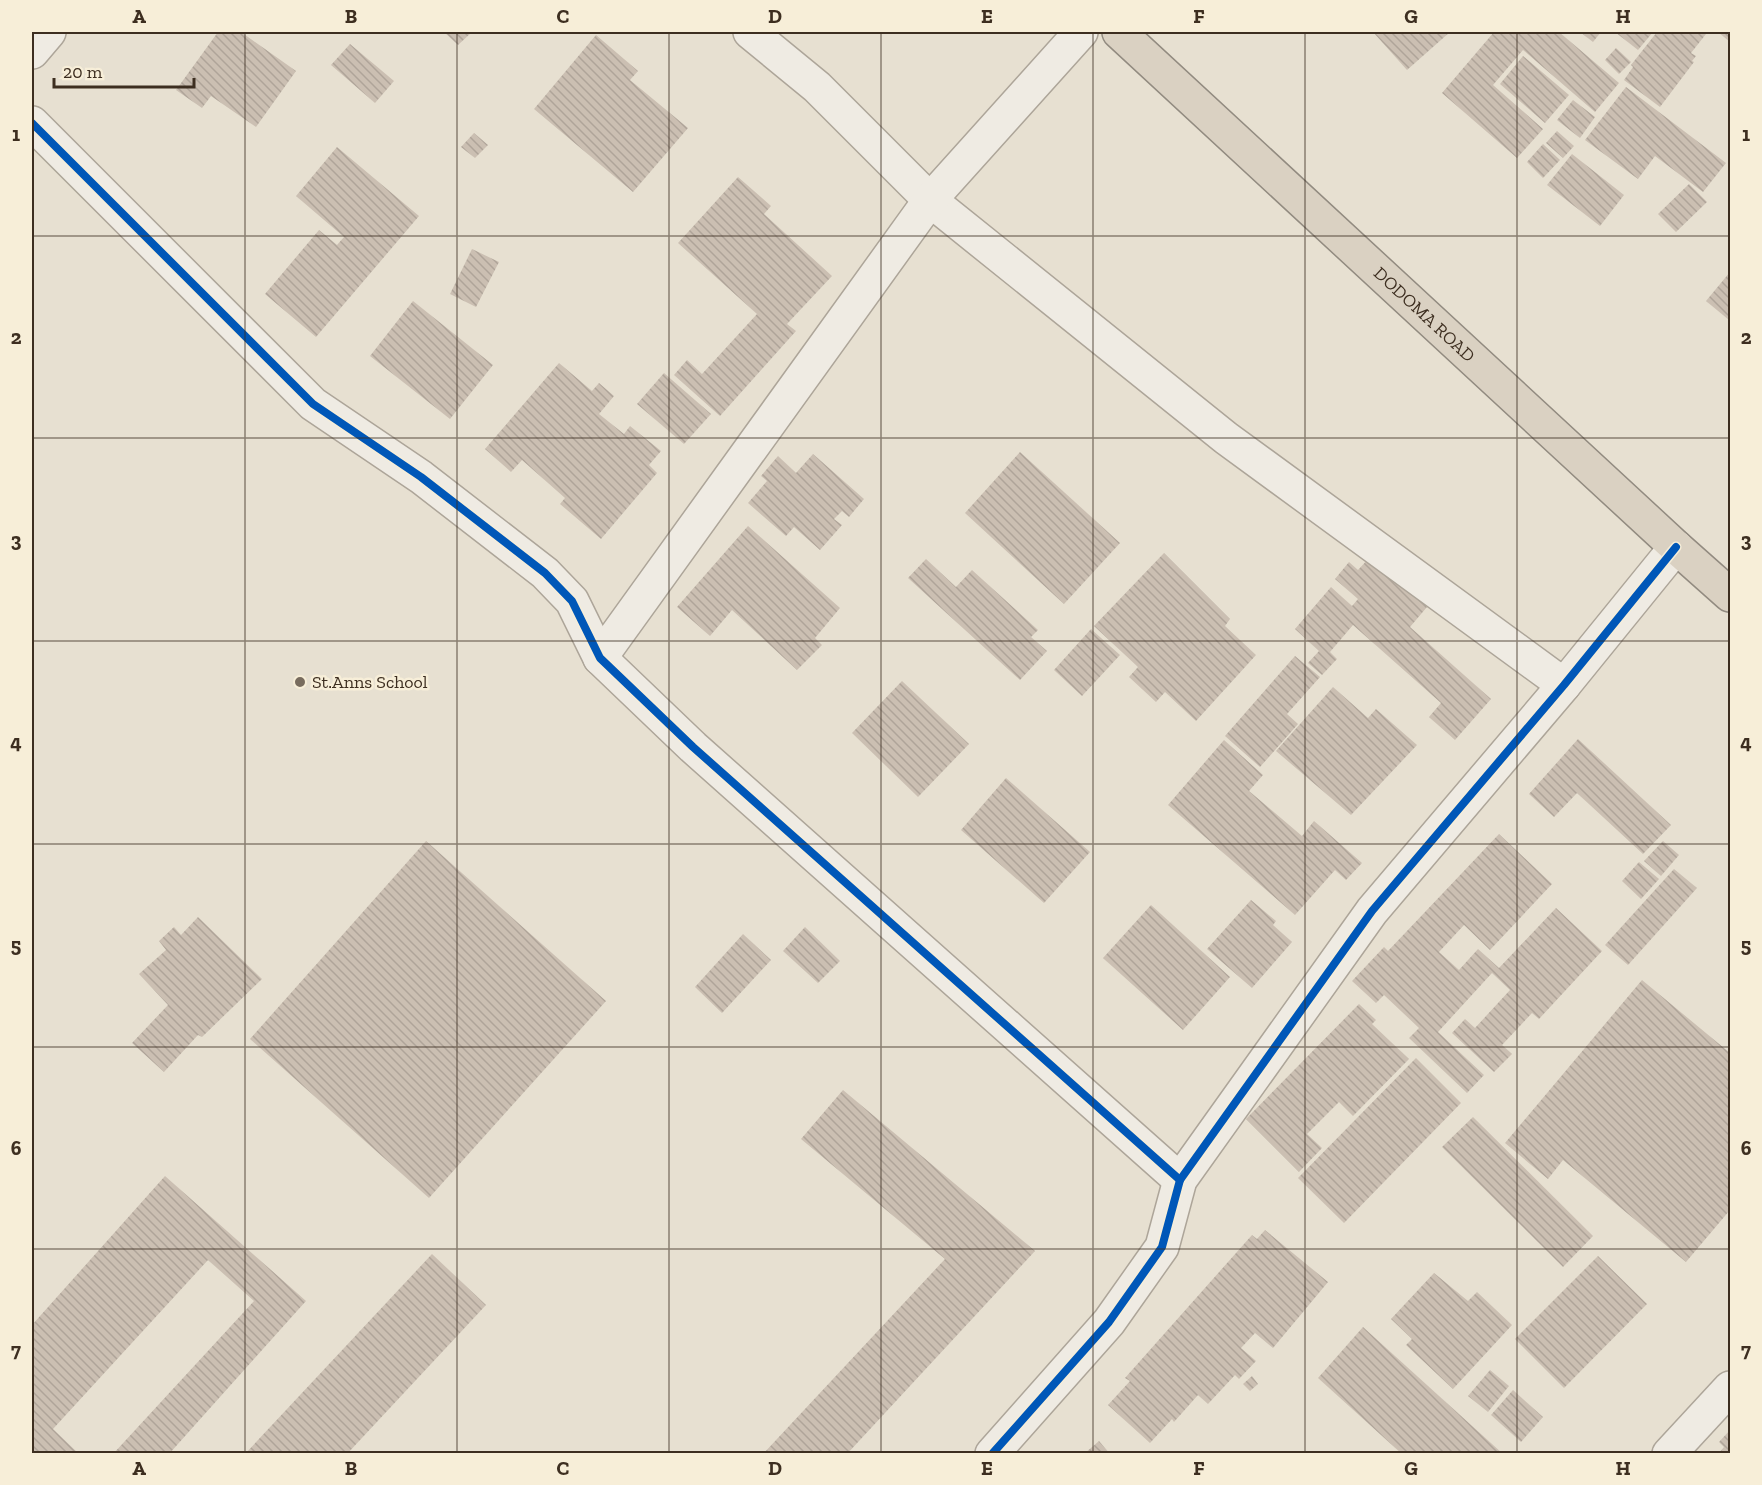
<svg xmlns="http://www.w3.org/2000/svg" width="1762" height="1485" font-family="'Zilla Slab',serif">
<style>
.building{fill:url(#building-back-hatch)}
.lines{fill:none;stroke-linecap:round;stroke-linejoin:round}
.street-casing{stroke:#ada599;stroke-width:36}
.highway-casing{stroke:#928b80;stroke-width:36}
.street{stroke:#efebe3;stroke-width:33}
.highway{stroke:#dad1c2;stroke-width:33}
.cycleway-casing{stroke:#f7eed8;stroke-width:11}
.cycleway{stroke:#0057b8;stroke-width:8}
.grid{fill:none;stroke:#3d2e20;stroke-width:1.5;stroke-opacity:0.55}
.poi-dot{fill:#786c5e;stroke:#f7eed8;stroke-width:2}
.labels{text-anchor:middle;dominant-baseline:central;stroke-width:5;stroke-linejoin:round;paint-order:stroke}
.street-label{font-size:18px;fill:#3d2e20;stroke:#f7eed8}
.poi-label{font-size:18px;fill:#3d2e20;stroke:#f7eed8;text-anchor:start}
.neatline{fill:none;stroke:#3d2e20;stroke-width:2}
.grid-label{font-size:20px;text-anchor:middle;font-weight:bold;fill:#3d2e20}
</style>
<defs>
<pattern id="building-back-hatch" width="6" height="6" patternUnits="userSpaceOnUse" patternTransform="scale(1.5)"><rect width="6" height="6" fill="#cbbfb2"/><path d="M-1 5l2 2M0 0l6 6M5-1l2 2" fill="none" stroke="#afa499"/></pattern>
</defs>
<rect width="100%" height="100%" fill="#e7e0d1"/>
<g class="building">
<path d="M 218,32 L 241,32 L 296,71 L 256,127 L 211,96 L 202,108 L 176,90 Z"/>
<path d="M 444,32 L 472,32 L 458,45 Z"/>
<path d="M 1373,32 L 1450,32 L 1407,70 Z"/>
<path d="M 1494,32 L 1559,32 L 1619,83 L 1595,112 L 1523,50 L 1493,85 L 1543,129 L 1517,158 L 1442,93 Z"/>
<path d="M 1580,32 L 1601,32 L 1593,42 Z"/>
<path d="M 1615,32 L 1653,32 L 1638,50 Z"/>
<path d="M 1657,32 L 1703,32 L 1706,34 L 1691,53 L 1696,56 L 1692,61 L 1694,62 L 1660,107 L 1624,80 L 1633,67 L 1631,65 Z"/>
<path d="M 1718,32 L 1730,32 L 1730,42 Z"/>
<path d="M 596,35 L 638,71 L 630,80 L 688,128 L 633,192 L 534,109 Z"/>
<path d="M 350,44 L 394,81 L 375,103 L 331,65 Z"/>
<path d="M 1616,48 L 1631,62 L 1619,74 L 1605,60 Z"/>
<path d="M 1523,56 L 1569,95 L 1545,123 L 1500,84 Z"/>
<path d="M 1626,87 L 1726,163 L 1703,192 L 1655,156 L 1638,179 L 1585,140 Z"/>
<path d="M 1573,100 L 1595,117 L 1580,138 L 1557,120 Z"/>
<path d="M 1557,131 L 1574,146 L 1563,158 L 1546,143 Z"/>
<path d="M 474,133 L 488,145 L 475,158 L 461,147 Z"/>
<path d="M 1543,144 L 1560,160 L 1543,178 L 1527,162 Z"/>
<path d="M 337,147 L 419,216 L 316,337 L 265,294 L 319,230 L 337,245 L 344,237 L 296,196 Z"/>
<path d="M 1572,154 L 1624,195 L 1600,226 L 1547,185 Z"/>
<path d="M 738,177 L 771,206 L 764,214 L 832,276 L 787,324 L 796,331 L 720,416 L 674,375 L 687,360 L 702,374 L 757,314 L 678,243 Z"/>
<path d="M 1689,184 L 1707,202 L 1676,232 L 1658,214 Z"/>
<path d="M 472,249 L 499,262 L 476,307 L 450,294 Z"/>
<path d="M 1730,272 L 1730,318 L 1729,320 L 1706,301 Z"/>
<path d="M 413,301 L 493,365 L 450,419 L 370,356 Z"/>
<path d="M 559,363 L 592,391 L 599,383 L 614,396 L 599,414 L 624,434 L 630,426 L 661,451 L 649,465 L 657,473 L 601,539 L 560,504 L 565,498 L 522,460 L 511,472 L 485,449 Z"/>
<path d="M 664,373 L 711,414 L 684,444 L 637,404 Z"/>
<path d="M 1020,452 L 1120,543 L 1064,604 L 965,513 Z"/>
<path d="M 813,454 L 864,499 L 849,517 L 842,511 L 834,519 L 842,525 L 820,550 L 794,527 L 786,536 L 748,503 L 767,481 L 761,476 L 778,456 L 796,473 Z"/>
<path d="M 748,526 L 840,608 L 815,638 L 822,645 L 797,670 L 732,610 L 710,636 L 677,607 Z"/>
<path d="M 1164,553 L 1230,619 L 1225,626 L 1256,655 L 1196,721 L 1165,692 L 1156,702 L 1129,677 L 1138,667 L 1094,626 Z"/>
<path d="M 1370,557 L 1427,607 L 1410,627 L 1491,699 L 1455,740 L 1429,717 L 1441,703 L 1353,625 L 1330,652 L 1337,659 L 1322,675 L 1308,663 L 1319,651 L 1295,629 L 1331,587 L 1352,606 L 1358,599 L 1335,579 L 1349,562 L 1358,570 Z"/>
<path d="M 926,559 L 956,587 L 972,570 L 1038,630 L 1031,637 L 1047,651 L 1020,680 L 908,578 Z"/>
<path d="M 1091,629 L 1120,655 L 1082,696 L 1054,670 Z"/>
<path d="M 1295,656 L 1320,677 L 1287,714 L 1298,724 L 1260,767 L 1225,736 Z"/>
<path d="M 902,681 L 969,744 L 918,797 L 852,733 Z"/>
<path d="M 1333,687 L 1368,718 L 1376,709 L 1417,745 L 1351,815 L 1276,751 Z"/>
<path d="M 1578,739 L 1671,825 L 1643,854 L 1577,793 L 1554,817 L 1529,794 Z"/>
<path d="M 1224,740 L 1263,775 L 1249,791 L 1302,836 L 1314,821 L 1362,863 L 1346,880 L 1335,870 L 1295,915 L 1168,805 Z"/>
<path d="M 1006,778 L 1090,852 L 1044,903 L 961,830 Z"/>
<path d="M 1499,834 L 1552,884 L 1490,950 L 1464,925 L 1439,952 L 1459,970 L 1478,949 L 1499,968 L 1556,908 L 1602,951 L 1539,1019 L 1532,1013 L 1502,1045 L 1512,1054 L 1494,1072 L 1452,1033 L 1465,1019 L 1475,1028 L 1510,990 L 1492,973 L 1438,1032 L 1484,1075 L 1467,1093 L 1409,1038 L 1419,1028 L 1384,995 L 1376,1003 L 1352,981 L 1384,947 L 1388,951 Z"/>
<path d="M 426,841 L 606,1001 L 429,1198 L 250,1039 Z"/>
<path d="M 1663,841 L 1679,855 L 1661,876 L 1644,861 Z"/>
<path d="M 1639,862 L 1659,879 L 1641,899 L 1622,881 Z"/>
<path d="M 1674,869 L 1697,888 L 1628,965 L 1605,945 Z"/>
<path d="M 1251,900 L 1276,921 L 1273,925 L 1292,942 L 1252,988 L 1207,949 Z"/>
<path d="M 1151,905 L 1230,977 L 1183,1030 L 1103,958 Z"/>
<path d="M 198,917 L 262,979 L 202,1037 L 198,1035 L 164,1072 L 132,1043 L 168,1005 L 139,974 L 166,950 L 159,941 L 174,927 L 181,935 Z"/>
<path d="M 805,927 L 840,961 L 818,983 L 783,951 Z"/>
<path d="M 743,934 L 771,960 L 722,1013 L 695,987 Z"/>
<path d="M 1642,980 L 1730,1053 L 1730,1210 L 1686,1262 L 1563,1160 L 1548,1179 L 1505,1143 Z"/>
<path d="M 1359,1004 L 1376,1020 L 1372,1024 L 1409,1059 L 1353,1116 L 1339,1102 L 1307,1134 L 1322,1148 L 1299,1172 L 1246,1119 Z"/>
<path d="M 1416,1058 L 1461,1103 L 1344,1223 L 1298,1178 Z"/>
<path d="M 843,1090 L 1035,1251 L 847,1454 L 763,1454 L 945,1259 L 801,1139 Z"/>
<path d="M 1473,1117 L 1593,1236 L 1563,1267 L 1442,1147 Z"/>
<path d="M 165,1176 L 306,1301 L 169,1454 L 113,1454 L 254,1301 L 208,1260 L 53,1429 L 79,1454 L 32,1454 L 32,1325 Z"/>
<path d="M 1265,1230 L 1328,1282 L 1273,1348 L 1255,1333 L 1241,1348 L 1256,1361 L 1239,1379 L 1235,1375 L 1208,1404 L 1198,1395 L 1174,1422 L 1172,1419 L 1150,1443 L 1108,1405 L 1130,1381 L 1125,1378 L 1252,1235 L 1257,1239 Z"/>
<path d="M 432,1254 L 486,1305 L 347,1454 L 245,1454 Z"/>
<path d="M 1598,1256 L 1647,1304 L 1564,1388 L 1515,1339 Z"/>
<path d="M 1434,1273 L 1468,1301 L 1477,1292 L 1512,1325 L 1453,1389 L 1406,1345 L 1412,1339 L 1391,1319 Z"/>
<path d="M 1363,1327 L 1503,1454 L 1402,1454 L 1318,1378 Z"/>
<path d="M 1490,1370 L 1509,1386 L 1488,1412 L 1468,1396 Z"/>
<path d="M 1252,1376 L 1258,1384 L 1250,1391 L 1243,1384 Z"/>
<path d="M 1513,1390 L 1543,1417 L 1521,1442 L 1491,1415 Z"/>
<path d="M 1730,1430 L 1730,1454 L 1718,1454 L 1724,1447 L 1719,1442 Z"/>
<path d="M 1099,1441 L 1110,1454 L 1084,1454 Z"/>
</g>
<g class="lines">
<defs>
<g id="street">
<path d="M 750,32 L 817,87 L 930,200 L 1226,438 L 1564,685"/>
<path d="M 32,52 L 49,32"/>
<path d="M 32,123 L 313,404 L 421,477 L 545,573 L 572,601 L 600,658 L 693,747 L 1180,1180"/>
<path d="M 600,658 L 930,200 L 1081,32"/>
<path d="M 992,1454 L 1109,1322 L 1162,1247 L 1180,1180 L 1372,911 L 1564,685 L 1676,547"/>
<path d="M 1669,1454 L 1730,1388"/>
</g>
<g id="highway">
<path id="s1" d="M 1119,32 L 1676,547 L 1730,595"/>
</g>
</defs>
<use href="#street" class="street-casing"/>
<use href="#highway" class="highway-casing"/>
<use href="#street" class="street"/>
<use href="#highway" class="highway"/>
<defs>
<g id="cycleway">
<path d="M 32,123 L 313,404 L 421,477 L 545,573 L 572,601 L 600,658 L 693,747 L 1180,1180"/>
<path d="M 992,1454 L 1109,1322 L 1162,1247 L 1180,1180 L 1372,911 L 1564,685 L 1676,547"/>
</g>
</defs>
<use href="#cycleway" class="cycleway-casing"/>
<use href="#cycleway" class="cycleway"/>
</g>
<path class="grid" d="M 245,32 L 245,1454M 457,32 L 457,1454M 669,32 L 669,1454M 881,32 L 881,1454M 1093,32 L 1093,1454M 1305,32 L 1305,1454M 1517,32 L 1517,1454M 32,236 L 1730,236M 32,438 L 1730,438M 32,641 L 1730,641M 32,844 L 1730,844M 32,1047 L 1730,1047M 32,1249 L 1730,1249"/>
<circle class="poi-dot" cx="300" cy="682" r="6"/>
<g class="labels">
<g class="street-label">
<text stroke="none"><textPath href="#s1" startOffset="416">DODOMA ROAD</textPath></text>
</g>
<g class="poi-label">
<text x="312" y="682">St.Anns School</text>
</g>
</g>
<rect width="1762" height="1485" fill="none" stroke="#f7eed8" stroke-width="66"/>
<path d="M54 78v9h140v-9" fill="none" stroke="#3d2e20" stroke-width="3"/>
<text x="63" y="78" font-size="18" fill="#3d2e20" stroke="#f7eed8" stroke-width="4.5" paint-order="stroke">20 m</text>
<rect x="33" y="33" width="1696" height="1419" class="neatline"/>
<g class="grid-label">
<text x="139" y="23">A</text>
<text x="351" y="23">B</text>
<text x="563" y="23">C</text>
<text x="775" y="23">D</text>
<text x="987" y="23">E</text>
<text x="1199" y="23">F</text>
<text x="1411" y="23">G</text>
<text x="1623" y="23">H</text>
<text x="16" y="141">1</text>
<text x="1746" y="141">1</text>
<text x="16" y="344">2</text>
<text x="1746" y="344">2</text>
<text x="16" y="547">3</text>
<text x="1746" y="547">3</text>
<text x="16" y="749">4</text>
<text x="1746" y="749">4</text>
<text x="16" y="952">5</text>
<text x="1746" y="952">5</text>
<text x="16" y="1155">6</text>
<text x="1746" y="1155">6</text>
<text x="16" y="1357">7</text>
<text x="1746" y="1357">7</text>
<text x="139" y="1475">A</text>
<text x="351" y="1475">B</text>
<text x="563" y="1475">C</text>
<text x="775" y="1475">D</text>
<text x="987" y="1475">E</text>
<text x="1199" y="1475">F</text>
<text x="1411" y="1475">G</text>
<text x="1623" y="1475">H</text>
</g>
</svg>
